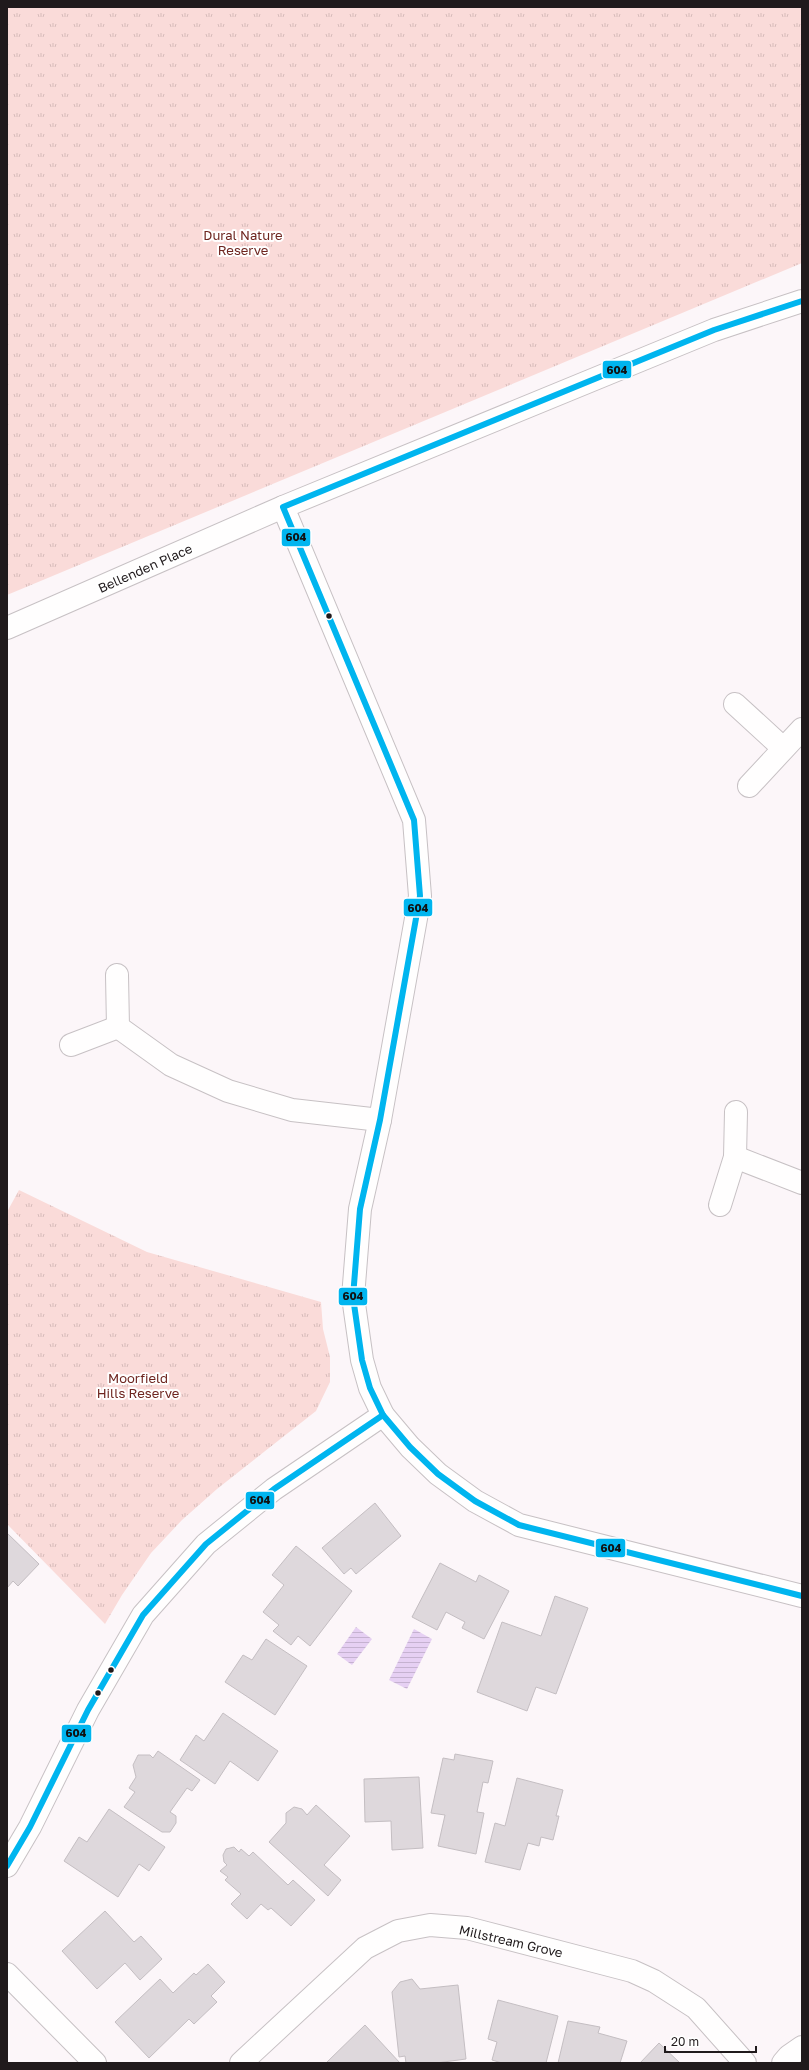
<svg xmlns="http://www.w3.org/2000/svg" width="809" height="2070" font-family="'Golos Text',sans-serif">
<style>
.park{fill:url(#park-tufts)}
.water{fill:url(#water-rules)}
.building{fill:#ded8dc;stroke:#c4bec2}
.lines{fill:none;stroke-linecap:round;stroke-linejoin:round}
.street-casing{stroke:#c7c1c4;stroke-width:24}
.street{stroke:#fffefe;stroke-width:22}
.bus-1-casing{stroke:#fff;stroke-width:9}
.bus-1{stroke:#00b5ef;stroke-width:6}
.bus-dot{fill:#201a1c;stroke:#fff;stroke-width:1.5}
.labels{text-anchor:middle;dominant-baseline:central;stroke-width:4;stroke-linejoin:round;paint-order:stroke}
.park-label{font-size:13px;fill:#6e251f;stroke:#fff}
.street-label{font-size:13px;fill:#201a1c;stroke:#fff}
.line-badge{stroke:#fff;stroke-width:1.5}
.pale-badge-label{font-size:11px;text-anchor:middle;font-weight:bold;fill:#111}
</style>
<defs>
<pattern id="park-tufts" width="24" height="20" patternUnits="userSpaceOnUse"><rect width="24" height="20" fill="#fadbd9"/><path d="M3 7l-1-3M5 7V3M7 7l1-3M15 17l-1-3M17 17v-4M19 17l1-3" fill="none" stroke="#d6bbba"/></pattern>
<pattern id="water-rules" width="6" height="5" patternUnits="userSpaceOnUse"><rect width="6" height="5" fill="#e6d0f3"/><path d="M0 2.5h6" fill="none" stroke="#c5b2d0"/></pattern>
</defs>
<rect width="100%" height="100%" fill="#fcf6f9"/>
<g class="park">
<path d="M 7,7 L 802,7 L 802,263 L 7,595 Z"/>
<path d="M 19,1190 L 147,1252 L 321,1302 L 323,1329 L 330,1357 L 330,1382 L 316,1411 L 217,1489 L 182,1520 L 151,1553 L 122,1595 L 105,1624 L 7,1524 L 7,1212 Z"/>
</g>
<g class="water">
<path d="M 356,1627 L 372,1639 L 352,1665 L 337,1654 Z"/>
<path d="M 414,1629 L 432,1639 L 407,1689 L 389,1680 Z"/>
</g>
<g class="building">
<path d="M 375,1503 L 401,1536 L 356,1574 L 351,1568 L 344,1574 L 322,1548 Z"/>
<path d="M 7,1533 L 39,1564 L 18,1586 L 13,1581 L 7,1588 Z"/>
<path d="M 296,1546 L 352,1591 L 310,1646 L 298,1636 L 291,1645 L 273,1631 L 279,1625 L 263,1612 L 284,1585 L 272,1575 Z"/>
<path d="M 440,1563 L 476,1582 L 479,1575 L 509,1591 L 484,1639 L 462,1628 L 465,1622 L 446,1612 L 437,1630 L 412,1617 Z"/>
<path d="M 555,1596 L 588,1608 L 556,1694 L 536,1687 L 527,1711 L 477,1692 L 502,1622 L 541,1636 Z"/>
<path d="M 266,1639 L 307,1666 L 275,1715 L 225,1682 L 243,1655 L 252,1660 Z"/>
<path d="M 223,1713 L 278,1751 L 258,1781 L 230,1761 L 215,1784 L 180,1760 L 196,1735 L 204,1741 Z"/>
<path d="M 158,1751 L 200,1780 L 192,1791 L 187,1788 L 170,1812 L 176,1816 L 176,1823 L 170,1832 L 162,1832 L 124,1807 L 135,1792 L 129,1788 L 136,1777 L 133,1765 L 138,1755 L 150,1755 L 153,1758 Z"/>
<path d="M 455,1754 L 493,1761 L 488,1783 L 483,1782 L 477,1812 L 484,1813 L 476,1854 L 438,1846 L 445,1815 L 431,1813 L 443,1758 L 454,1760 Z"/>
<path d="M 419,1777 L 423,1848 L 392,1850 L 391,1821 L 365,1822 L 364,1779 Z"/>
<path d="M 517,1778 L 563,1790 L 556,1816 L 559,1816 L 553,1840 L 541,1837 L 539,1846 L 528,1843 L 520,1870 L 485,1862 L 495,1823 L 505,1826 Z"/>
<path d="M 316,1805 L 350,1836 L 324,1865 L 341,1880 L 328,1896 L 269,1842 L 286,1823 L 286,1813 L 294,1807 L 302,1809 L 307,1815 Z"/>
<path d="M 109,1809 L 165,1847 L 149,1871 L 139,1864 L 118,1897 L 64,1861 L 79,1837 L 87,1842 Z"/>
<path d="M 234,1847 L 239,1852 L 241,1849 L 249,1856 L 253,1852 L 288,1885 L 293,1880 L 315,1900 L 291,1926 L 271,1908 L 268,1910 L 261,1904 L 247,1919 L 231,1904 L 241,1894 L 225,1880 L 228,1877 L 220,1871 L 227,1865 L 224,1862 L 223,1855 L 226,1849 Z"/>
<path d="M 105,1911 L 134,1942 L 141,1936 L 162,1959 L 140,1980 L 125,1963 L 97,1989 L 62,1951 Z"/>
<path d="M 208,1964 L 225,1982 L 211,1996 L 217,2002 L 194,2024 L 189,2019 L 149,2058 L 115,2022 L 160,1979 L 173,1993 L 194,1973 L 196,1975 Z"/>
<path d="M 412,1979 L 420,1989 L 458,1985 L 466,2059 L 436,2063 L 406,2063 L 405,2056 L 399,2057 L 392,1992 L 400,1982 Z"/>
<path d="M 498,2000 L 558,2016 L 546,2063 L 502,2063 L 492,2060 L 497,2042 L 488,2039 Z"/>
<path d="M 568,2021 L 600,2027 L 598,2033 L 627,2041 L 620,2063 L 558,2063 Z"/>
<path d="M 365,2025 L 400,2063 L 326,2063 Z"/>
<path d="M 659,2043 L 680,2063 L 640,2063 Z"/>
</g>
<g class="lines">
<defs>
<g id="street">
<path d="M 802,301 L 714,330 L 283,507 L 414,820 L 420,896 L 380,1120 L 360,1209 L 353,1297 L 362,1360 L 370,1388 L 383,1415 L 410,1447 L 438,1474 L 475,1501 L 519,1525 L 802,1596"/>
<path d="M 7,628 L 283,507"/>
<path d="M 735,704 L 783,748"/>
<path d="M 749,786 L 802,729"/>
<path d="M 117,975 L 118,1027 L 171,1065 L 228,1091 L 292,1110 L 380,1120"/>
<path d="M 71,1045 L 118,1027"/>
<path d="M 735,1157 L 802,1183"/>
<path d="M 720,1205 L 735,1157 L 736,1112"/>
<path d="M 7,1866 L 30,1827 L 88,1710 L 143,1615 L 206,1544 L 274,1489 L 383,1415"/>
<path d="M 7,1974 L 95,2063"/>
<path d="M 241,2063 L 365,1948 L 398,1931 L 430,1925 L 467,1928 L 632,1971 L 654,1981 L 696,2008 L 745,2063"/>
<path d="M 783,2063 L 789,2056 L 802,2047"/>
</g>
</defs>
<use href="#street" class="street-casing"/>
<use href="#street" class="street"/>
<defs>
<g id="bus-1">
<path d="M 802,301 L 714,330 L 283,507 L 414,820 L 420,896 L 380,1120 L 360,1209 L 353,1297 L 362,1360 L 370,1388 L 383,1415 L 410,1447 L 438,1474 L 475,1501 L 519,1525 L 802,1596"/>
<path d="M 7,1866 L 30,1827 L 88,1710 L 143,1615 L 206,1544 L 274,1489 L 383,1415"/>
</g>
</defs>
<use href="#bus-1" class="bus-1-casing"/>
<use href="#bus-1" class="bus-1"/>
</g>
<g class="bus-dot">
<circle cx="329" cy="616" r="3.5"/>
<circle cx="111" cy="1670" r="3.5"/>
<circle cx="98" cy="1693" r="3.5"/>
</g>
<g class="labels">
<g class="park-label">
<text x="243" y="235">Dural Nature<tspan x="243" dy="15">Reserve</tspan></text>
<text x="138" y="1378">Moorfield<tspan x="138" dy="15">Hills Reserve</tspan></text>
</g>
<g class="street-label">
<text transform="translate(145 568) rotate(-24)">Bellenden Place</text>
<text transform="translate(511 1941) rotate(13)">Millstream Grove</text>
</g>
</g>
<g class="line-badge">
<rect x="602" y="360" width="30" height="19" rx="4" fill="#00b5ef"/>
<rect x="281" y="528" width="30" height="19" rx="4" fill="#00b5ef"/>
<rect x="403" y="898" width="30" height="19" rx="4" fill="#00b5ef"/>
<rect x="338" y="1287" width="30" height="19" rx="4" fill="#00b5ef"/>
<rect x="245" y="1491" width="30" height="19" rx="4" fill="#00b5ef"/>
<rect x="595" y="1538" width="31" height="20" rx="4" fill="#00b5ef"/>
<rect x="61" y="1724" width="31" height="19" rx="4" fill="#00b5ef"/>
</g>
<g class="pale-badge-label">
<text x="617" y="374">604</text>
<text x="296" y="541">604</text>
<text x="418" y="912">604</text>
<text x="353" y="1300">604</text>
<text x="260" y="1504">604</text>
<text x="611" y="1552">604</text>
<text x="76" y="1737">604</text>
</g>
<rect width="809" height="2070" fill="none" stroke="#201a1c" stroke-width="16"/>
<path d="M665 2046v6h91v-6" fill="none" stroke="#201a1c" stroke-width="2"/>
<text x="671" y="2046" font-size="12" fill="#201a1c" stroke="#ffffff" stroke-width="3" paint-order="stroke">20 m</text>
</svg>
